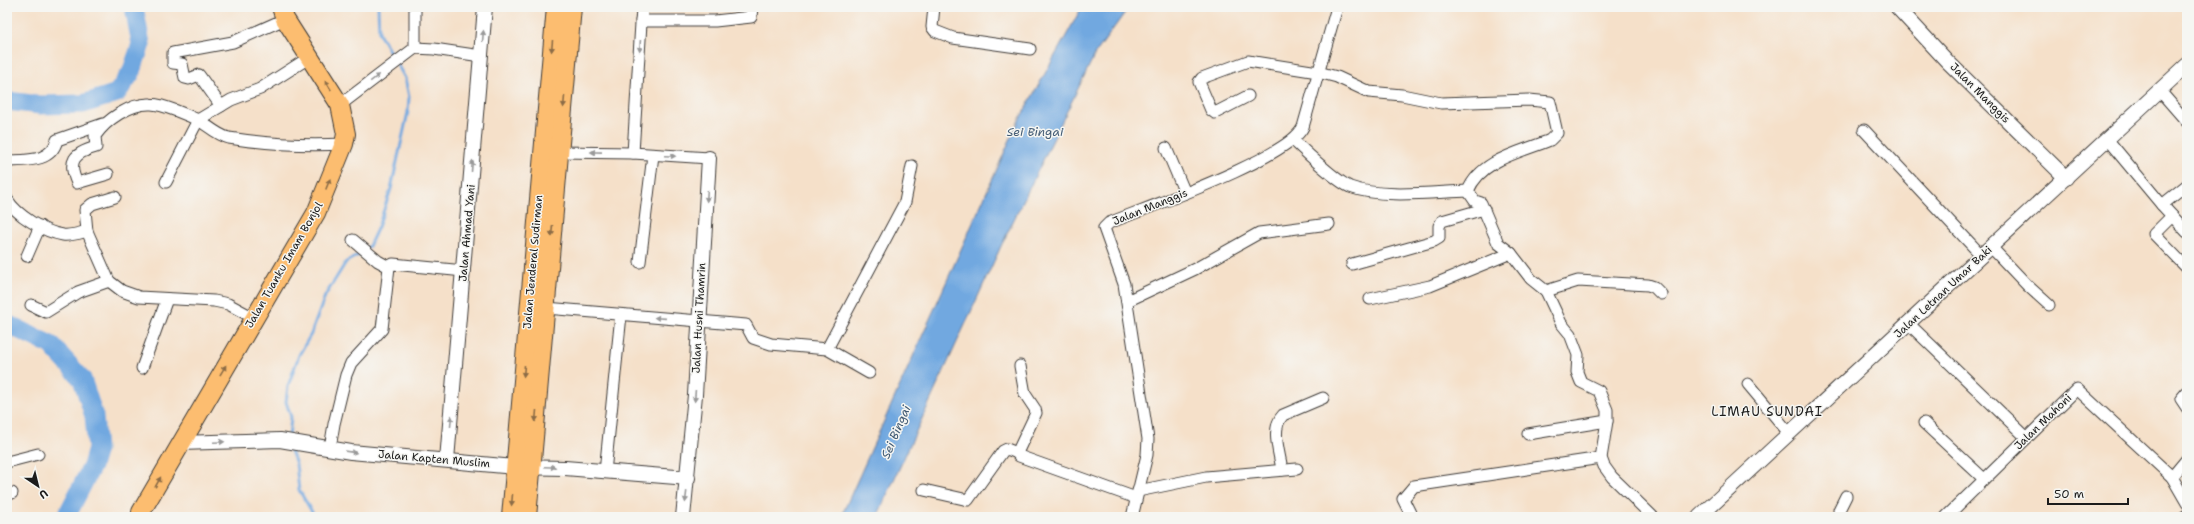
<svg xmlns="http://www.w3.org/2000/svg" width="2194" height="524" font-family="'Shantell Sans',sans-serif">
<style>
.water{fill:#71a8e0;stroke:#46627e}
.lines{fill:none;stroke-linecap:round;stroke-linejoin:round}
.stream{stroke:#71a8e0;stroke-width:3}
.river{stroke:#71a8e0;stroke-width:19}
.minor-casing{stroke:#3d3936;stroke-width:13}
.tertiary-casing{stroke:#3d3936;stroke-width:16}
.primary-casing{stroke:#3d3936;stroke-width:20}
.minor{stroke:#fff;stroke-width:11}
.tertiary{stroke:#fff;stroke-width:14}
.primary{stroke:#fcbd6f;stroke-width:18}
.oneway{fill:#999}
.oneway2{fill:#8c6c46}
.labels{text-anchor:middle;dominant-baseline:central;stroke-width:3;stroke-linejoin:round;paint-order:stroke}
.street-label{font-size:11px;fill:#1c1c1c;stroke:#f6f6f2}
.water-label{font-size:12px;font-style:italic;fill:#425b74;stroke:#f6f6f2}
.quarter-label{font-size:13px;letter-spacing:1px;fill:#1c1c1c;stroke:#f6f6f2}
</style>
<rect width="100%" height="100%" fill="#f6f6f2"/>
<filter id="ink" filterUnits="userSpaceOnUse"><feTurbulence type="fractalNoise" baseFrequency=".025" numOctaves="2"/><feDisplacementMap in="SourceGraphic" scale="8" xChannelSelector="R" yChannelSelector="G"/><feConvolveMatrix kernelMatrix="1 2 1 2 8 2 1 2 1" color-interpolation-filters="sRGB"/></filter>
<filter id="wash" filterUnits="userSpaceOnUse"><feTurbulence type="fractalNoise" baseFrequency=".012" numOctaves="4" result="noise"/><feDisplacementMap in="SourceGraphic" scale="16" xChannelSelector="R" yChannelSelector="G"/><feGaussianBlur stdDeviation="0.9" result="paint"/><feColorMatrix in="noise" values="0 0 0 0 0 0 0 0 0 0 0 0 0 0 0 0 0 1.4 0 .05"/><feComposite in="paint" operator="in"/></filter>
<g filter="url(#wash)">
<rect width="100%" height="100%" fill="#f5e0c9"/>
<path class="water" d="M 1082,7 L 1129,7 L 1095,54 L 1002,244 L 877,517 L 841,517 L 1018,122 Z"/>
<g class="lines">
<g class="stream">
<path d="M 289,437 L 291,417 L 286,402 L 288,386 L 299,355 L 311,334 L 325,296 L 346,262 L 362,253 L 369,246 L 378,227 L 391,189 L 408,112 L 409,97 L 405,78 L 379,33 L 378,7"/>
<path d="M 289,446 L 296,464 L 299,490 L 315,517"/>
</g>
<g class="river">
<path d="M 7,101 L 40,105 L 83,104 L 117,93 L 131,73 L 141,44 L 134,7"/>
<path d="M 7,324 L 51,345 L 82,379 L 94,416 L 97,449 L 92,466 L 66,517"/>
</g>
</g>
</g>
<g filter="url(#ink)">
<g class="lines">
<defs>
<g id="minor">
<path d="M 415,7 L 415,48"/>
<path d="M 642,7 L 633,153 L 709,158"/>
<path d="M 934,7 L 932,27 L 935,31 L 953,38 L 1030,49"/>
<path d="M 641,21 L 715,21 L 751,17 L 752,7"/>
<path d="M 2160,91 L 2187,122"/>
<path d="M 1248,96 L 1215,113 L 1211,110 L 1199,82 L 1202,78 L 1248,61 L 1318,72 L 1337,77 L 1369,92 L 1402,95 L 1441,103 L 1529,100 L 1550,102 L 1557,133 L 1550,140 C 1522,152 1481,159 1468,191"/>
<path d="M 340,105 L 415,48 L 434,49 L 481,56"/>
<path d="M 221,106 L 199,75 L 189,79 L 185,78 L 182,64 L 173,63 L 173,53 L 233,42 L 285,19"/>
<path d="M 1864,130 L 1982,256"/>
<path d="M 2107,139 L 2162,205"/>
<path d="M 1293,140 C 1306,152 1334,180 1350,187 C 1382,199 1434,192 1468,191 L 1475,201 L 1481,203 L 1498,243 L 1511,253 L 1531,279 L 1546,291 L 1561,323 L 1570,334 L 1578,355 L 1577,372 L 1581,382 L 1599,391 L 1607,410 L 1607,421 L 1601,458 L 1604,466 L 1612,477 L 1653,517"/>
<path d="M 1166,148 L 1185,193"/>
<path d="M 559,152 L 633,153"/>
<path d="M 7,161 C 26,160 51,163 57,140 L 103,124"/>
<path d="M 108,174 L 77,183 C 67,161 74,153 96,147 L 95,136 C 106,120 130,103 151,104 C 162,104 190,116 200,121 C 208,126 219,136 229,138 C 267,144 305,146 344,144"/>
<path d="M 166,182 L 198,120 L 231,100 L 260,89 L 310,57"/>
<path d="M 2187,185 L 2162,205 L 2187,232"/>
<path d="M 115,197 L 92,204 L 85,210 L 87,231 L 109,281 L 122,291 L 139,297 L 214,301 L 228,304 L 254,318"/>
<path d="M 7,199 C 16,215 44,232 63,235 C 71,236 80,233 87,231"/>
<path d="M 2172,216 L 2154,234 L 2187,268"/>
<path d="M 353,240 L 378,261 L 389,267"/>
<path d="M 1991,247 L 2028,286 L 2049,305"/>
<path d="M 27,256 L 40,226"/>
<path d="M 640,262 L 653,155"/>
<path d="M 1352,264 L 1434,241 L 1439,238 L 1439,226 L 1442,221 L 1484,209"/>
<path d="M 1546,291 L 1578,281 L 1648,285 L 1654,287 L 1661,294"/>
<path d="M 1370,299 L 1430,286 L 1511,253"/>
<path d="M 1127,301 L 1195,269 L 1259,233 L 1329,224"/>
<path d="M 31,305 L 46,312 L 78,292 L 109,281"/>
<path d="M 546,308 L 746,325 L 753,338 L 771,344 L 827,349 L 869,373"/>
<path d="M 1909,324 L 2026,437"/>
<path d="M 827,349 L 905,202 L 912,166"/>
<path d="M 1020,366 L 1025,394 L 1035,409 L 1036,413 L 1017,453 L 1019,456 L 1136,498"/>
<path d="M 142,368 L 167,299"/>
<path d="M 1748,384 L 1789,433"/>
<path d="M 2187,392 L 2181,399 L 2187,408"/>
<path d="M 1924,423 L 1984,479"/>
<path d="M 1528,434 L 1607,421"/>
<path d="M 330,448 L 334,424 L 346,375 L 351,363 L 382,329 L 389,267 L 393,264 L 464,271"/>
<path d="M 7,462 L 38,454"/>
<path d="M 1282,470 C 1280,454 1270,428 1283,415 L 1323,398"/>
<path d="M 605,472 L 621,315"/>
<path d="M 2172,477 L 2187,459"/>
<path d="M 924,490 L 968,500 L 1003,451 L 1007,449 L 1017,453"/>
<path d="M 1138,491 L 1206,477 L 1297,469"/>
<path d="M 7,495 L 12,493"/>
<path d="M 1132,517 L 1147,455 L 1148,439 L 1124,284 L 1104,228 L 1109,223 C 1146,208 1289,158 1303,127 L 1337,7"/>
<path d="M 1412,517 L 1403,499 L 1414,486 L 1601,458"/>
<path d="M 1840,517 L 1839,510 L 1846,496"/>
<path d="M 1946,517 L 2077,389 L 2172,477 L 2187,503"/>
<path d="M 2184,517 L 2187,515"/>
</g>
<g id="tertiary">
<path d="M 1897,7 L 1947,61 L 2066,178"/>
<path d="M 180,443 L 280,440 L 351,452 L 515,467 L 565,468 L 688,478"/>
<path d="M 447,460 L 485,7"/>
<path d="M 683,517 L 695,395 L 709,158"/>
<path d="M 1699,517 L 2187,65"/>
</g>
<g id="primary">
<path d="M 141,517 L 141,512 L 316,213 L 344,144 L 346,134 L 340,105 L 285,19 L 281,7"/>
<path d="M 511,517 L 556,7"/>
<path d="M 527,517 L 572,7"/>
</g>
</defs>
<use href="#minor" class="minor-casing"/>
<use href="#tertiary" class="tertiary-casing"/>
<use href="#primary" class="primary-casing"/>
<use href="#minor" class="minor"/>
<use href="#tertiary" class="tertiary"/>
<use href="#primary" class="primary"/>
</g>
<defs><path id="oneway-solid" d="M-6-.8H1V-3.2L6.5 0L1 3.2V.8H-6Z"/></defs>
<g class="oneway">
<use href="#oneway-solid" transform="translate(483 36) rotate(-85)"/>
<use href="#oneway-solid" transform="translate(640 46) rotate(94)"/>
<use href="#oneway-solid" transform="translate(375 78) rotate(-37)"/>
<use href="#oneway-solid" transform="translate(596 152) rotate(-179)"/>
<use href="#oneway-solid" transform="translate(670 156) rotate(2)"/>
<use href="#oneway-solid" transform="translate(472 166) rotate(-85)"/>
<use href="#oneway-solid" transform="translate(707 196) rotate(94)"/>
<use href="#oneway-solid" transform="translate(660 318) rotate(-176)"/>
<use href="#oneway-solid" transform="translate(695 396) rotate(94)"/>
<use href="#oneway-solid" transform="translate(451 421) rotate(-85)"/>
<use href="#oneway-solid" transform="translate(219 442) rotate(-2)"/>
<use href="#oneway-solid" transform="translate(351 452) rotate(8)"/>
<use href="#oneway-solid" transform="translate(550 467) rotate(3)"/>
<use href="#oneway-solid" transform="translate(686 497) rotate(97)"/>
</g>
<g class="oneway2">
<use href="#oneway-solid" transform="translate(552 46) rotate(95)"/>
<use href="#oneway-solid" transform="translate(328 85) rotate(-122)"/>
<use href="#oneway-solid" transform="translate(564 102) rotate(95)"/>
<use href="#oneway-solid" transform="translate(328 184) rotate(-68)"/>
<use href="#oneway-solid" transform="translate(552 231) rotate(95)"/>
<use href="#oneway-solid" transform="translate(223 370) rotate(-59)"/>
<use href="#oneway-solid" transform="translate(524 371) rotate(95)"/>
<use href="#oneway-solid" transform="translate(536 416) rotate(95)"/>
<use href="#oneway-solid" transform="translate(158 482) rotate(-61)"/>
<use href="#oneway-solid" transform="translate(512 500) rotate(95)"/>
</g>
</g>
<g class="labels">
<g class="street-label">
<text transform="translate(1980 93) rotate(45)">Jalan Manggis</text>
<text transform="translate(1150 207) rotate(-22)">Jalan Manggis</text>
<text transform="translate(467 233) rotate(-85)">Jalan Ahmad Yani</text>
<text transform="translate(533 262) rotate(-85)">Jalan Jenderal Sudirman</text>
<text transform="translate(284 265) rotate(-60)">Jalan Tuanku Imam Bonjol</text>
<text transform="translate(1943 292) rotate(-43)">Jalan Letnan Umar Baki</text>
<text transform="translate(699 318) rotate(-87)">Jalan Husni Thamrin</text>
<text transform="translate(2043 422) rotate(-44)">Jalan Mahoni</text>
<text transform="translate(434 459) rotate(5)">Jalan Kapten Muslim</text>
</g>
<g class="water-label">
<text x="1035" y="132">Sei Bingai</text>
<text transform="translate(896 432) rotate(-67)">Sei Bingai</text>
</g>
<g class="quarter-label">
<text x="1767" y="411">LIMAU SUNDAI</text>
</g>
</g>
<rect width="2194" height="524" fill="none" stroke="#f6f6f2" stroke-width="24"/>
<g transform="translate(38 486) rotate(145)" stroke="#f6f6f2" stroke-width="3" paint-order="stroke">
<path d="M0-3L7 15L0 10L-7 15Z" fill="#1c1c1c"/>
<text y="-6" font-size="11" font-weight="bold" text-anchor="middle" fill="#1c1c1c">U</text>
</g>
<path d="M2048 498v6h80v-6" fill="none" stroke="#1c1c1c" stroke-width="2"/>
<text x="2054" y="498" font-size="12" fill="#1c1c1c" stroke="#f6f6f2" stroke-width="3" paint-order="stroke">50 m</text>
</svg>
